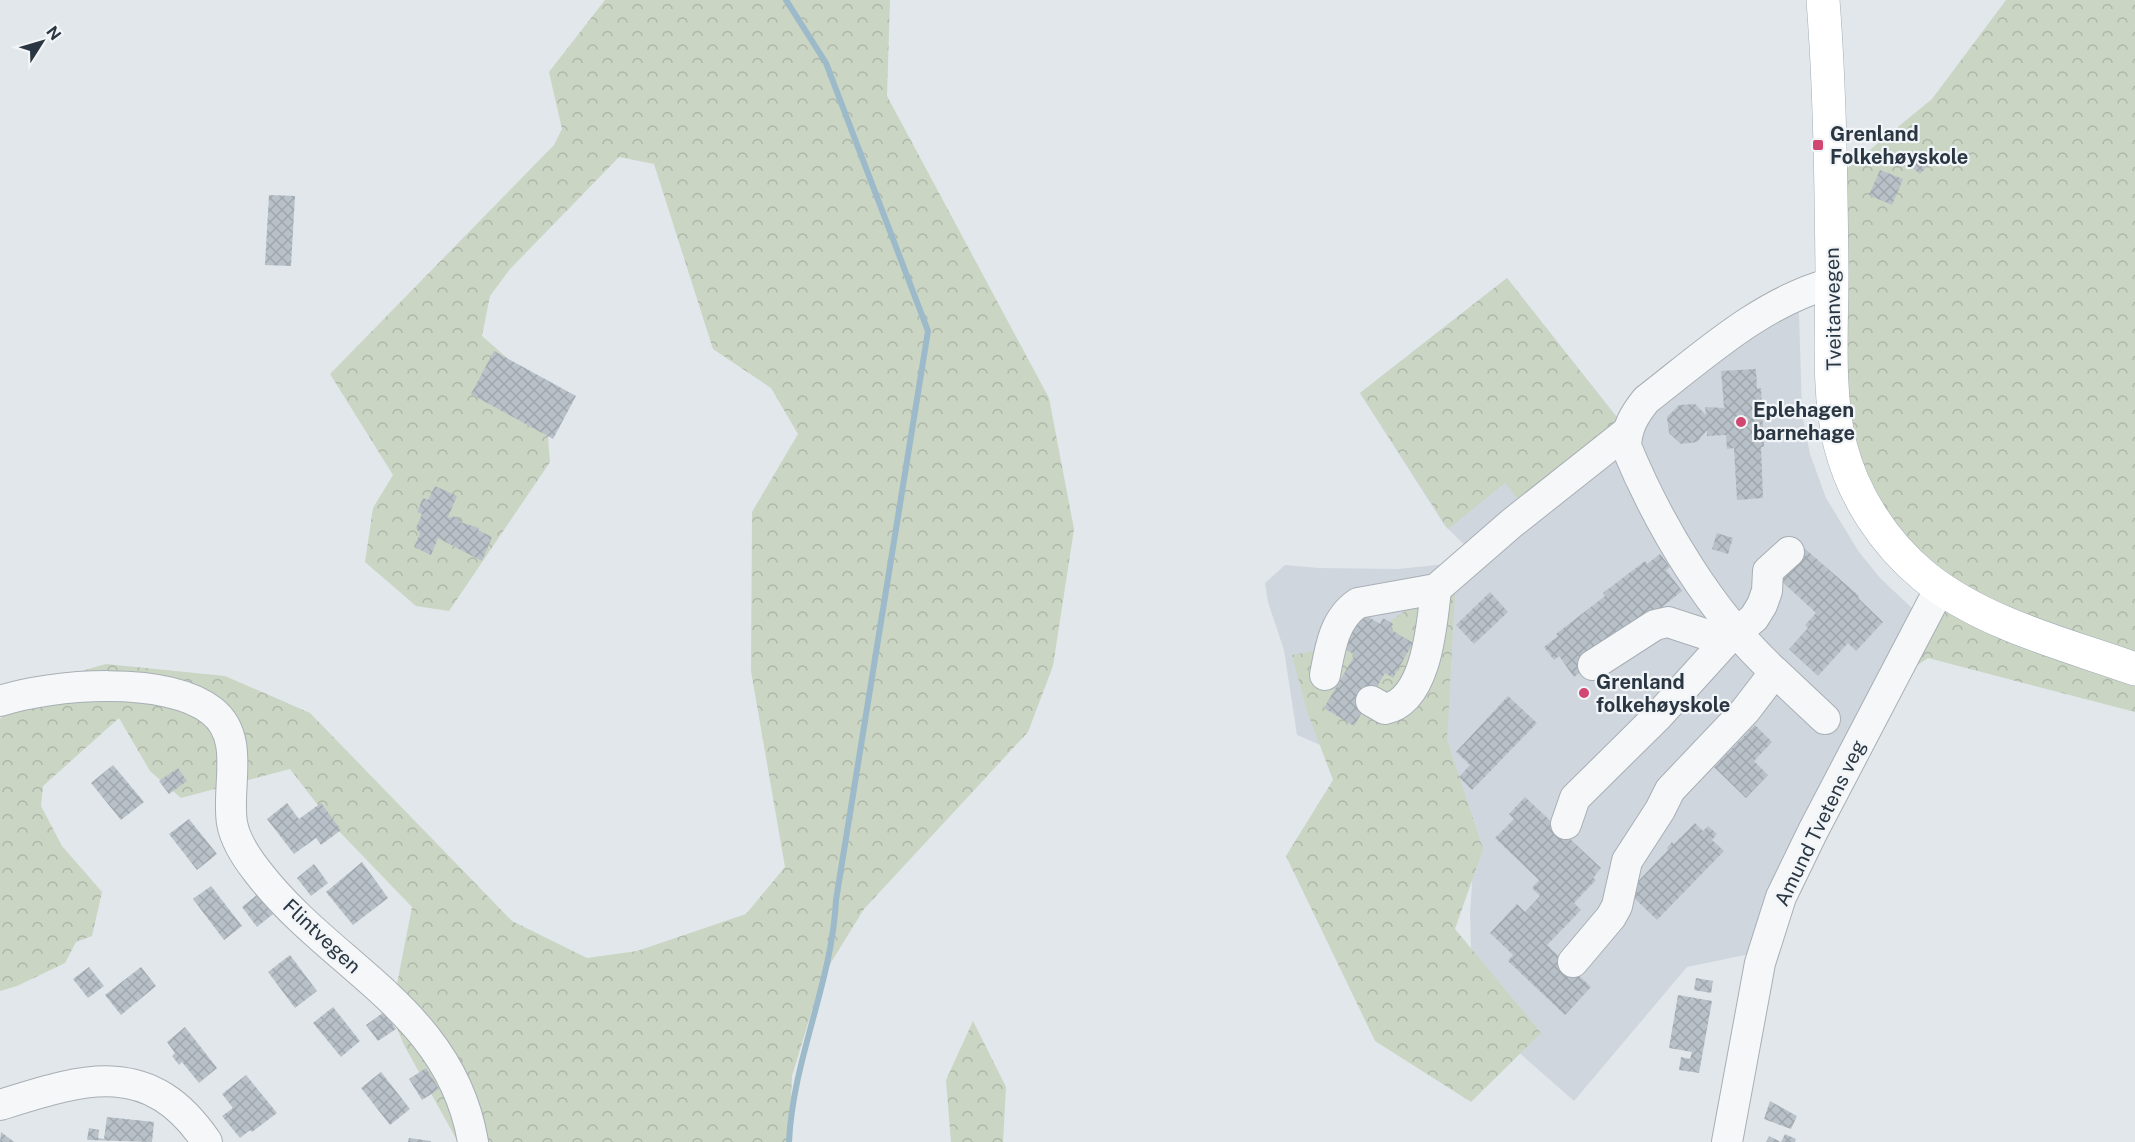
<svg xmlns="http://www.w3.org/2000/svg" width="2135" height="1142" font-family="'Public Sans',sans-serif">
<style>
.built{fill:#d0d6dd}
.forest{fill:url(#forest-crowns)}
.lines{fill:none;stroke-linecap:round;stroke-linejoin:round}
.stream{stroke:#9dbacb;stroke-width:6}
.building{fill:url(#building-cross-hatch)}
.minor-casing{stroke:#a7afb5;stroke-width:32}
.major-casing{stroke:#a1adb7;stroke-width:34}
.minor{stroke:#f5f7f9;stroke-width:30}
.major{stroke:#fff;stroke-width:33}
.poi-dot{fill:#d04771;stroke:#f2f5f8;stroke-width:2}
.labels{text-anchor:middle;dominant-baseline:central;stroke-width:4.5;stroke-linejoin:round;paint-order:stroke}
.poi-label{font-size:20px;font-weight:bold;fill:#2a3743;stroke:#f2f5f8;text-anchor:start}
.street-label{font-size:20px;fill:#2a3743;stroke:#f2f5f8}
</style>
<defs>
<pattern id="forest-crowns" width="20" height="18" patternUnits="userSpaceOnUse" patternTransform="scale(1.5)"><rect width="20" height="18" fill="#cad5c3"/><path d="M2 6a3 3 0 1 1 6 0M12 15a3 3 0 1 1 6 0" fill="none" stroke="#aeb7a9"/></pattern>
<pattern id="building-cross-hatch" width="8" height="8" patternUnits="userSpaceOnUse" patternTransform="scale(1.5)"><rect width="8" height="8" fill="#b9c1c8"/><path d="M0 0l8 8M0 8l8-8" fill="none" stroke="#9fa6ad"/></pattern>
</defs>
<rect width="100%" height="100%" fill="#e2e7eb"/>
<path class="built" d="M 1507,278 L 1617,417 L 1631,402 L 1798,279 L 1802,414 L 1810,454 L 1826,498 L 1859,552 L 1881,579 L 1914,610 L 1750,954 L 1687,967 L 1574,1101 L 1473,1012 L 1470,913 L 1475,840 L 1414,785 L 1297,735 L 1284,650 L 1268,602 L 1265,583 L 1285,565 L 1319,568 L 1398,569 L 1455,563 L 1469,549 L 1445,526 L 1360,393 Z"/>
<g class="forest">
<path d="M 605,0 L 890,0 L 887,96 L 1049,398 L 1074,529 L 1053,666 L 1028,732 L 864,909 L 822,977 L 792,1076 L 789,1142 L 458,1142 L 404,1045 L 382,992 L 397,984 L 412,907 L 334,826 L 290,769 L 181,798 L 150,771 L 119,718 L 43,786 L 41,806 L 62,846 L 102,892 L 92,936 L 76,942 L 65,963 L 17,986 L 0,991 L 0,719 L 35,684 L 106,664 L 225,676 L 310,713 L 512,921 L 587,958 L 637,951 L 746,914 L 785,867 L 751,671 L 752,512 L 798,434 L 771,388 L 713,349 L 654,164 L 619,157 L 510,269 L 490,296 L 482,336 L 544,390 L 550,462 L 449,611 L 416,606 L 365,562 L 373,508 L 393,475 L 330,374 L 554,145 L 562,129 L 549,72 Z"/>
<path d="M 2006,0 L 2135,0 L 2135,712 L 1928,658 L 1894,681 L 1947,590 L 1885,531 L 1839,426 L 1833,180 L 1932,99 Z"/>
<path d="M 1507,278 L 1617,418 L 1608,431 L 1522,504 L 1505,483 L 1448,529 L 1360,393 Z"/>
<path d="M 1456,575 L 1447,740 L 1483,849 L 1455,929 L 1541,1033 L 1471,1102 L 1375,1041 L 1286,856 L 1333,780 L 1307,711 L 1292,655 L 1358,644 Z"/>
<path d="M 973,1021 L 1006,1087 L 1003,1142 L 951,1142 L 946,1080 Z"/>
</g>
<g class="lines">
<path class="stream" d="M 786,0 L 826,63 L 928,331 L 836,900 C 832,983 793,1058 789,1142"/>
</g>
<g class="building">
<path d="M 1916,155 L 1928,165 L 1920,174 L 1908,164 Z"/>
<path d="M 1880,170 L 1903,179 L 1892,205 L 1869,195 Z"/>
<path d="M 269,195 L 295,196 L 291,266 L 265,265 Z"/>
<path d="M 494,351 L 576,396 L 553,439 L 471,394 Z"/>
<path d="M 1756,369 L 1757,389 L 1761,388 L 1764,447 L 1761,447 L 1763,498 L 1737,500 L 1734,448 L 1727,449 L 1726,435 L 1707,436 L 1707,430 L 1697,442 L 1681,444 L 1669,433 L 1667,417 L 1679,405 L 1695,404 L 1706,415 L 1705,407 L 1724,408 L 1721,371 Z"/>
<path d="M 435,486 L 457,496 L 448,517 L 451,518 L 453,516 L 461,520 L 460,522 L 479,528 L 478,530 L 492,537 L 482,561 L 438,538 L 431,555 L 414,547 L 420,534 L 416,528 L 422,514 L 417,512 L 423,498 L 428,500 Z"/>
<path d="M 1717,533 L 1733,538 L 1728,554 L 1712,549 Z"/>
<path d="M 1803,547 L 1859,596 L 1858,598 L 1883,622 L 1856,651 L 1848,643 L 1818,676 L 1789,649 L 1808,628 L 1805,625 L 1816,613 L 1776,576 Z"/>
<path d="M 1660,554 L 1670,567 L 1666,570 L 1682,591 L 1574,677 L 1559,656 L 1554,660 L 1544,647 L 1558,636 L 1556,634 L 1605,596 L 1603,593 L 1645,561 L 1647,564 Z"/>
<path d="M 1490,592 L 1508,612 L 1474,644 L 1456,625 Z"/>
<path d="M 1359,611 L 1380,624 L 1383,618 L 1393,624 L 1390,629 L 1413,643 L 1393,678 L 1385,673 L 1354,726 L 1324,708 L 1355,655 L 1338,645 Z"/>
<path d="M 1508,696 L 1537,723 L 1472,790 L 1459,777 L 1470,765 L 1456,752 Z"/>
<path d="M 1755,725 L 1772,742 L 1754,761 L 1768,775 L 1746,798 L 1714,767 Z"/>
<path d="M 113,765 L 144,802 L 121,820 L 91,783 Z"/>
<path d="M 178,768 L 187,781 L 169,794 L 159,781 Z"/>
<path d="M 1525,797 L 1601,868 L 1593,878 L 1596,880 L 1574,903 L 1581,910 L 1547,945 L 1591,987 L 1565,1015 L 1508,961 L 1513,955 L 1490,933 L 1517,904 L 1525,912 L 1540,896 L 1532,888 L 1539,880 L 1495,838 L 1514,819 L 1509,814 Z"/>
<path d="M 287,803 L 299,819 L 321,803 L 341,830 L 321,845 L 316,838 L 294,854 L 267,819 Z"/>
<path d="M 189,819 L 217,854 L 197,870 L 169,834 Z"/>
<path d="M 1695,823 L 1703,831 L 1708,826 L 1717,834 L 1712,840 L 1724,851 L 1657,920 L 1628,892 L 1668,850 L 1667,848 L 1672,842 L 1674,844 Z"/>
<path d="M 362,862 L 388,898 L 353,925 L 326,892 Z"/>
<path d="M 314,864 L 328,883 L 311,896 L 297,878 Z"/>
<path d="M 211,886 L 242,926 L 224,940 L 193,899 Z"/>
<path d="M 258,894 L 273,914 L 257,927 L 242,907 Z"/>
<path d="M 290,955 L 317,991 L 295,1008 L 268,972 Z"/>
<path d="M 89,967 L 104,986 L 88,998 L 73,979 Z"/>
<path d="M 141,967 L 156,986 L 121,1015 L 105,995 Z"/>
<path d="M 1696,978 L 1713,981 L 1711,993 L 1694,990 Z"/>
<path d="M 1678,995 L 1712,1001 L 1699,1073 L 1679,1070 L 1681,1057 L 1690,1059 L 1692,1052 L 1669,1048 Z"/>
<path d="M 333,1007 L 360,1041 L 341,1057 L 313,1023 Z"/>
<path d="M 384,1012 L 396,1029 L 378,1041 L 366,1025 Z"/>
<path d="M 185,1027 L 217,1068 L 199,1083 L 182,1062 L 179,1065 L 172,1056 L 175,1053 L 167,1042 Z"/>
<path d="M 426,1068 L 439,1089 L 422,1100 L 409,1079 Z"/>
<path d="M 381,1072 L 410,1109 L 390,1125 L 361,1088 Z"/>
<path d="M 246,1075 L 277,1113 L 252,1132 L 250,1130 L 240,1138 L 222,1116 L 233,1108 L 222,1094 Z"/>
<path d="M 1770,1101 L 1797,1116 L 1791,1129 L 1764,1119 Z"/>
<path d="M 107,1117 L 154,1122 L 152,1142 L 87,1140 L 89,1128 L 99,1130 L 98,1138 L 104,1139 Z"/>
<path d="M 1,1132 L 14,1142 L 0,1142 Z"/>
<path d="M 1785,1134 L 1796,1139 L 1795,1142 L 1766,1142 L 1769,1136 L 1781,1142 Z"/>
<path d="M 409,1138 L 431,1141 L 430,1142 L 408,1142 Z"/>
</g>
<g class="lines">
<defs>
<g id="minor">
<path d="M 1593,665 L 1655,625 L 1668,622 L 1726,641"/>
<path d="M 1775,672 L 1825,719"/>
<path d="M 1325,675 C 1330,648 1334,619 1358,603 L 1436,589 L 1512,523 L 1627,432"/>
<path d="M 0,701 C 52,684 167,675 212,711 C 246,738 226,786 232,823 C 235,840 246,857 257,871 C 330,967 451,1010 473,1142"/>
<path d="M 1371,701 L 1385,709 C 1427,701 1432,624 1436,589"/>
<path d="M 1566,824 L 1575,798 L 1659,715 L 1726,641 L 1754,618 L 1762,605 L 1767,591 L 1768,571 L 1789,552"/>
<path d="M 1573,962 L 1611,917 L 1617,906 L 1627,861 L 1660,810 L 1670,790 L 1745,711 L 1775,672 C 1711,613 1659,526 1626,446 C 1627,427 1634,415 1646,400 C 1703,356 1761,302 1832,283"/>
<path d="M 0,1105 C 83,1079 149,1056 207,1142"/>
<path d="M 1727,1142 L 1760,963 L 1781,897 L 1813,831 L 1940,588"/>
</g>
<path id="major" d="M 1823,0 C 1830,90 1831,181 1832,272 C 1832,327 1827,391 1840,444 C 1853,496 1884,543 1924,576 C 1983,624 2065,644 2135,669"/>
</defs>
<use href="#minor" class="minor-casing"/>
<use href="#major" class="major-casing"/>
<use href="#minor" class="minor"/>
<use href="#major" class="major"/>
</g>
<g class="poi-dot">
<rect x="1812" y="139" width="12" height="12" rx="3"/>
<circle cx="1741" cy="422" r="6"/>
<circle cx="1584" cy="693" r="6"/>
</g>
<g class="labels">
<g class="poi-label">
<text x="1830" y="134">Grenland<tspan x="1830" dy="23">Folkehøyskole</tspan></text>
<text x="1753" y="410">Eplehagen<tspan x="1753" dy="23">barnehage</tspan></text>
<text x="1596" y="682">Grenland<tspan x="1596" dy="23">folkehøyskole</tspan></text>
</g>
<g class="street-label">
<text transform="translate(1833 309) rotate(-91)">Tveitanvegen</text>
<text transform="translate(1820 823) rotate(-64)">Amund Tvetens veg</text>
<text transform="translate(322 936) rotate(43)">Flintvegen</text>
</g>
</g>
<g transform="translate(42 42) rotate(53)" stroke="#f2f5f8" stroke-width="4.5" paint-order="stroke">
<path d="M0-4.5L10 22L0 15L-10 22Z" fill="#2a3743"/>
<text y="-9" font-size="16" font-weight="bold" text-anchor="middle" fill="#2a3743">N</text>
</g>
</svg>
